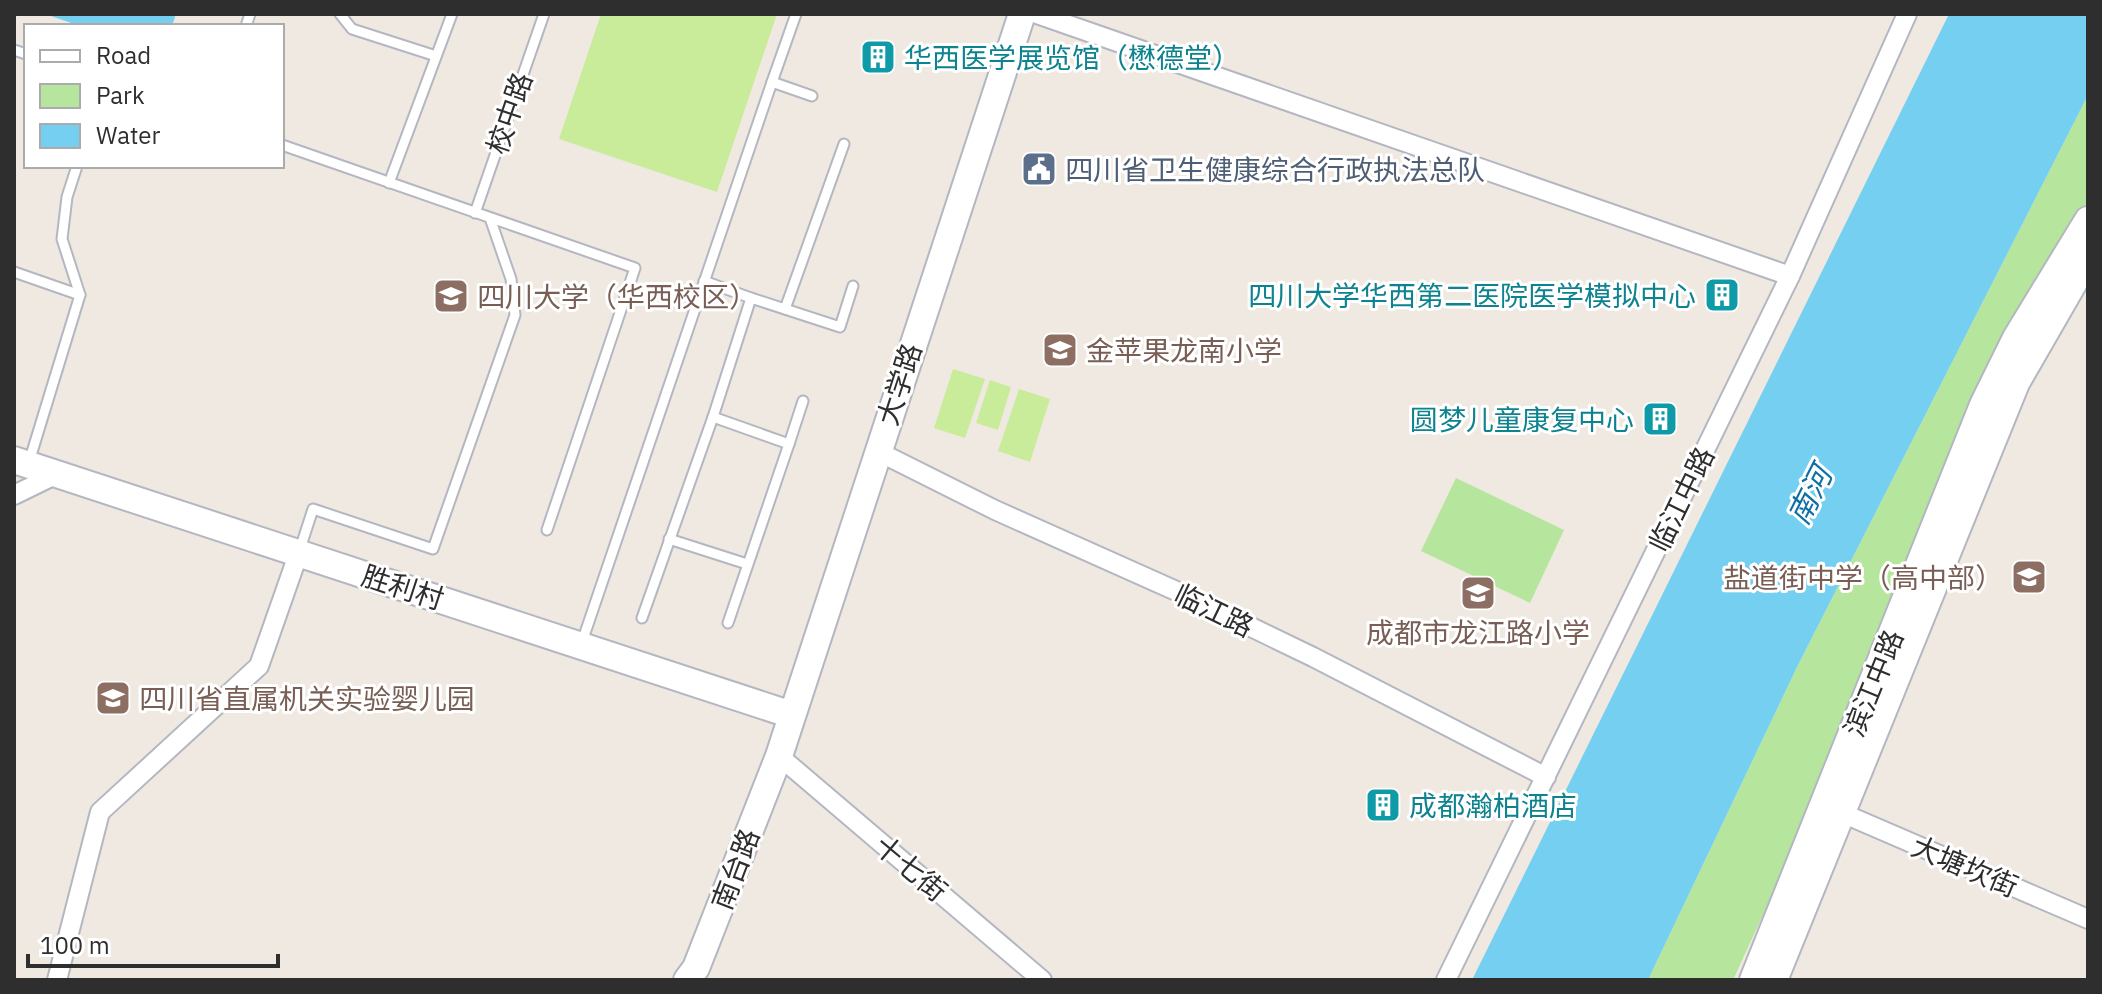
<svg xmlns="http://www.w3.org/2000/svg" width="2102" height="994" font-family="'IBM Plex Sans','Noto Sans SC',sans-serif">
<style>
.green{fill:#b6e59e}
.pitch{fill:#c9ec9a}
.water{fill:#75cff0}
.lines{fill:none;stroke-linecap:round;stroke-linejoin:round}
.lane-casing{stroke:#b4b7c1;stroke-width:13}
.street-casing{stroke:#b4b7c1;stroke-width:22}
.secondary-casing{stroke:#b4b7c1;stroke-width:30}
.lane{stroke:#fff;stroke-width:9}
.street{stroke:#fff;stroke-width:18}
.secondary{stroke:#fff;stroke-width:26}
.labels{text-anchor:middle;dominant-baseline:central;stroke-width:6;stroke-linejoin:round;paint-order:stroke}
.culture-label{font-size:28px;fill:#0d838f;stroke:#fff;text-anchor:start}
.street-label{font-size:28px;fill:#2e2e2e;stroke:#fff}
.service-label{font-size:28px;fill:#4e5e75;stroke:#fff;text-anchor:start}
.education-label{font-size:28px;fill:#785e54;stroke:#fff;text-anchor:start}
.water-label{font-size:30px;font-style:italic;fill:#0d6fa3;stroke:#fff}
</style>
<rect width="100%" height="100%" fill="#efe9e1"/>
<g class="green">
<path d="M 2088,95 L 2088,208 L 1733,980 L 1648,980 L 1797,667 Z"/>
<path d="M 1456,478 L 1564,530 L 1530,603 L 1421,551 Z"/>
</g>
<g class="pitch">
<path d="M 601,14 L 777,14 L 717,192 L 559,139 Z"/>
<path d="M 953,369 L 985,379 L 965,438 L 934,428 Z"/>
<path d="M 990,380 L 1011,387 L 998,430 L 976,423 Z"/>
<path d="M 1019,389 L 1050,399 L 1030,462 L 998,451 Z"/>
</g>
<g class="water">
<path d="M 45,14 L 176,14 L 172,26 L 80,26 Z"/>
<path d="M 1949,14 L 2088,14 L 2088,95 L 1797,667 L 1648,980 L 1472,980 Z"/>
</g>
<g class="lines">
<defs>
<g id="lane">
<path d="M 340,14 L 352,29 L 436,56"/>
<path d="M 246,26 L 250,14"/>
<path d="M 14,50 L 26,54"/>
<path d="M 772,82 L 796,14"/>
<path d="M 282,145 L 635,268 L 547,530"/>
<path d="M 77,166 L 67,197 L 62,239 L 80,295"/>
<path d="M 389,183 L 452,14"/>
<path d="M 475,213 L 544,14"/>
<path d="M 14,272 L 80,295 L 29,462"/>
<path d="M 751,298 L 840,327 L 853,286"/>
<path d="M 785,309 L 844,144"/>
<path d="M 713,417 L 789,444 L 803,401"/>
<path d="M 669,539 L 747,564"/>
<path d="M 300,549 L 313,509 L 433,549 L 515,315 L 511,279 L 490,218"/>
<path d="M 642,618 L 713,417 L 751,298 L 704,281"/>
<path d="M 728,623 L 789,444"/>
<path d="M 582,642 L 772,82 L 812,96"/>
</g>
<g id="street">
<path d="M 1037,14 L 1790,276"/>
<path d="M 877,451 L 995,510 L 1183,594 L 1313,657 L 1546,777"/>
<path d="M 14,495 L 57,474"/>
<path d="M 779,756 L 1042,980"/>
<path d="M 1842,813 L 2088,919"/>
<path d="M 57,980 L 100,812 L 259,666 L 299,552"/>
<path d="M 1446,980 L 1790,276 L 1907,14"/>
</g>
<g id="secondary">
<path d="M 14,460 L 792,715"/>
<path d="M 687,980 L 696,968 L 779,756 L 1022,14"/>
<path d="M 1753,980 L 1983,405 L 2016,338 L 2088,220"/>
<path d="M 1774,980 L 2016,383 L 2088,258"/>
</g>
</defs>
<use href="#lane" class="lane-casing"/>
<use href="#street" class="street-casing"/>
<use href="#secondary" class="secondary-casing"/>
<use href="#lane" class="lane"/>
<use href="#street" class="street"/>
<use href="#secondary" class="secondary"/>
</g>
<defs>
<symbol id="building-square" viewBox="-11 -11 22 22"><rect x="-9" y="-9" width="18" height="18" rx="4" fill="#0f9aa8" stroke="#fff"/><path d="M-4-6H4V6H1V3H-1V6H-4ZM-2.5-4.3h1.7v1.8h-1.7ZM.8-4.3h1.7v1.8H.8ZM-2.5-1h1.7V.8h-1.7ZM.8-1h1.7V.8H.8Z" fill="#fff"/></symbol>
<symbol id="civic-square" viewBox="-11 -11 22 22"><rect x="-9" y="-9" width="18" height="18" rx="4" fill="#5c6f8a" stroke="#fff"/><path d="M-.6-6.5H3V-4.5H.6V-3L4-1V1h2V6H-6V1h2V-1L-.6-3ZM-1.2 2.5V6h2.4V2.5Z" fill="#fff"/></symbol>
<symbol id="university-square" viewBox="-11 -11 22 22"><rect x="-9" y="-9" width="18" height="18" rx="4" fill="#8d6e63" stroke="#fff"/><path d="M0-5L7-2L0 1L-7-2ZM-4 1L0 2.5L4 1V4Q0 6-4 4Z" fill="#fff"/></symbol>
<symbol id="school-square" viewBox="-11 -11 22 22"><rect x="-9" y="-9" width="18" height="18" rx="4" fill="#8d6e63" stroke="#fff"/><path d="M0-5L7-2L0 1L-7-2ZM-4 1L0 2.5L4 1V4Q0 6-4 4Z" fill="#fff"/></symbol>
</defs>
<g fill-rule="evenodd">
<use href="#building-square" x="858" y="37" width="40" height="40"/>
<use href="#civic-square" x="1019" y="149" width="40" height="40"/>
<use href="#building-square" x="1702" y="275" width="40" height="40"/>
<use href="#university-square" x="431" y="276" width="40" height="40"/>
<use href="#school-square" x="1040" y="330" width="40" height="40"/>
<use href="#building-square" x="1640" y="399" width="40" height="40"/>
<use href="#school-square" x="2009" y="557" width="40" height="40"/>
<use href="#school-square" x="1458" y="573" width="40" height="40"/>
<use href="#school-square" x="93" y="678" width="40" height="40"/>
<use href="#building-square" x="1363" y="785" width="40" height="40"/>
</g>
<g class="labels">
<g class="culture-label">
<text x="904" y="57">华西医学展览馆（懋德堂）</text>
<text x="1696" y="295" text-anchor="end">四川大学华西第二医院医学模拟中心</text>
<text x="1634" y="419" text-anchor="end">圆梦儿童康复中心</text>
<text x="1409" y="805">成都瀚柏酒店</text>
</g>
<g class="street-label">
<text transform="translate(509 113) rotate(-71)">校中路</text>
<text transform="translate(899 384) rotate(-72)">大学路</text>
<text transform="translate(1681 499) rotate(-64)">临江中路</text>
<text transform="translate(403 587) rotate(18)">胜利村</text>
<text transform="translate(1214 610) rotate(26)">临江路</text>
<text transform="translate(1873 683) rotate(-68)">滨江中路</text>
<text transform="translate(1965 866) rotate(23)">大塘坎街</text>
<text transform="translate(911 868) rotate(40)">十七街</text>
<text transform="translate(735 869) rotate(-69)">南台路</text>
</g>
<g class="service-label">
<text x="1065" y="169">四川省卫生健康综合行政执法总队</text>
</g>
<g class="education-label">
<text x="477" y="296">四川大学（华西校区）</text>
<text x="1086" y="350">金苹果龙南小学</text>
<text x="2003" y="577" text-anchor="end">盐道街中学（高中部）</text>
<text x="1478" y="632" text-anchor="middle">成都市龙江路小学</text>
<text x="139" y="698">四川省直属机关实验婴儿园</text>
</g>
<g class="water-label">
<text transform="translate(1809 495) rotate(-63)">南河</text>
</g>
</g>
<rect width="2102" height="994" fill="none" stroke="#2e2e2e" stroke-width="32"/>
<rect x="24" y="24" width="260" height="144" fill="#ffffff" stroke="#ababab" stroke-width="2"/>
<rect x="40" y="50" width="40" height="12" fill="#ffffff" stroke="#ababab" stroke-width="2"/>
<text x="96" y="64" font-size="24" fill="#2e2e2e">Road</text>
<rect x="40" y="84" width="40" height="24" fill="#b6e59e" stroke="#ababab" stroke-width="2"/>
<text x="96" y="104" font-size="24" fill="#2e2e2e">Park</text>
<rect x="40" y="124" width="40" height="24" fill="#75cff0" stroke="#ababab" stroke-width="2"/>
<text x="96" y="144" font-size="24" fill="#2e2e2e">Water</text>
<path d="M28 954v12h250v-12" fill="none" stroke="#2e2e2e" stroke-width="4"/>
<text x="40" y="954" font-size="24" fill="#2e2e2e" stroke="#ffffff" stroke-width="6" paint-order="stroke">100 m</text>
</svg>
